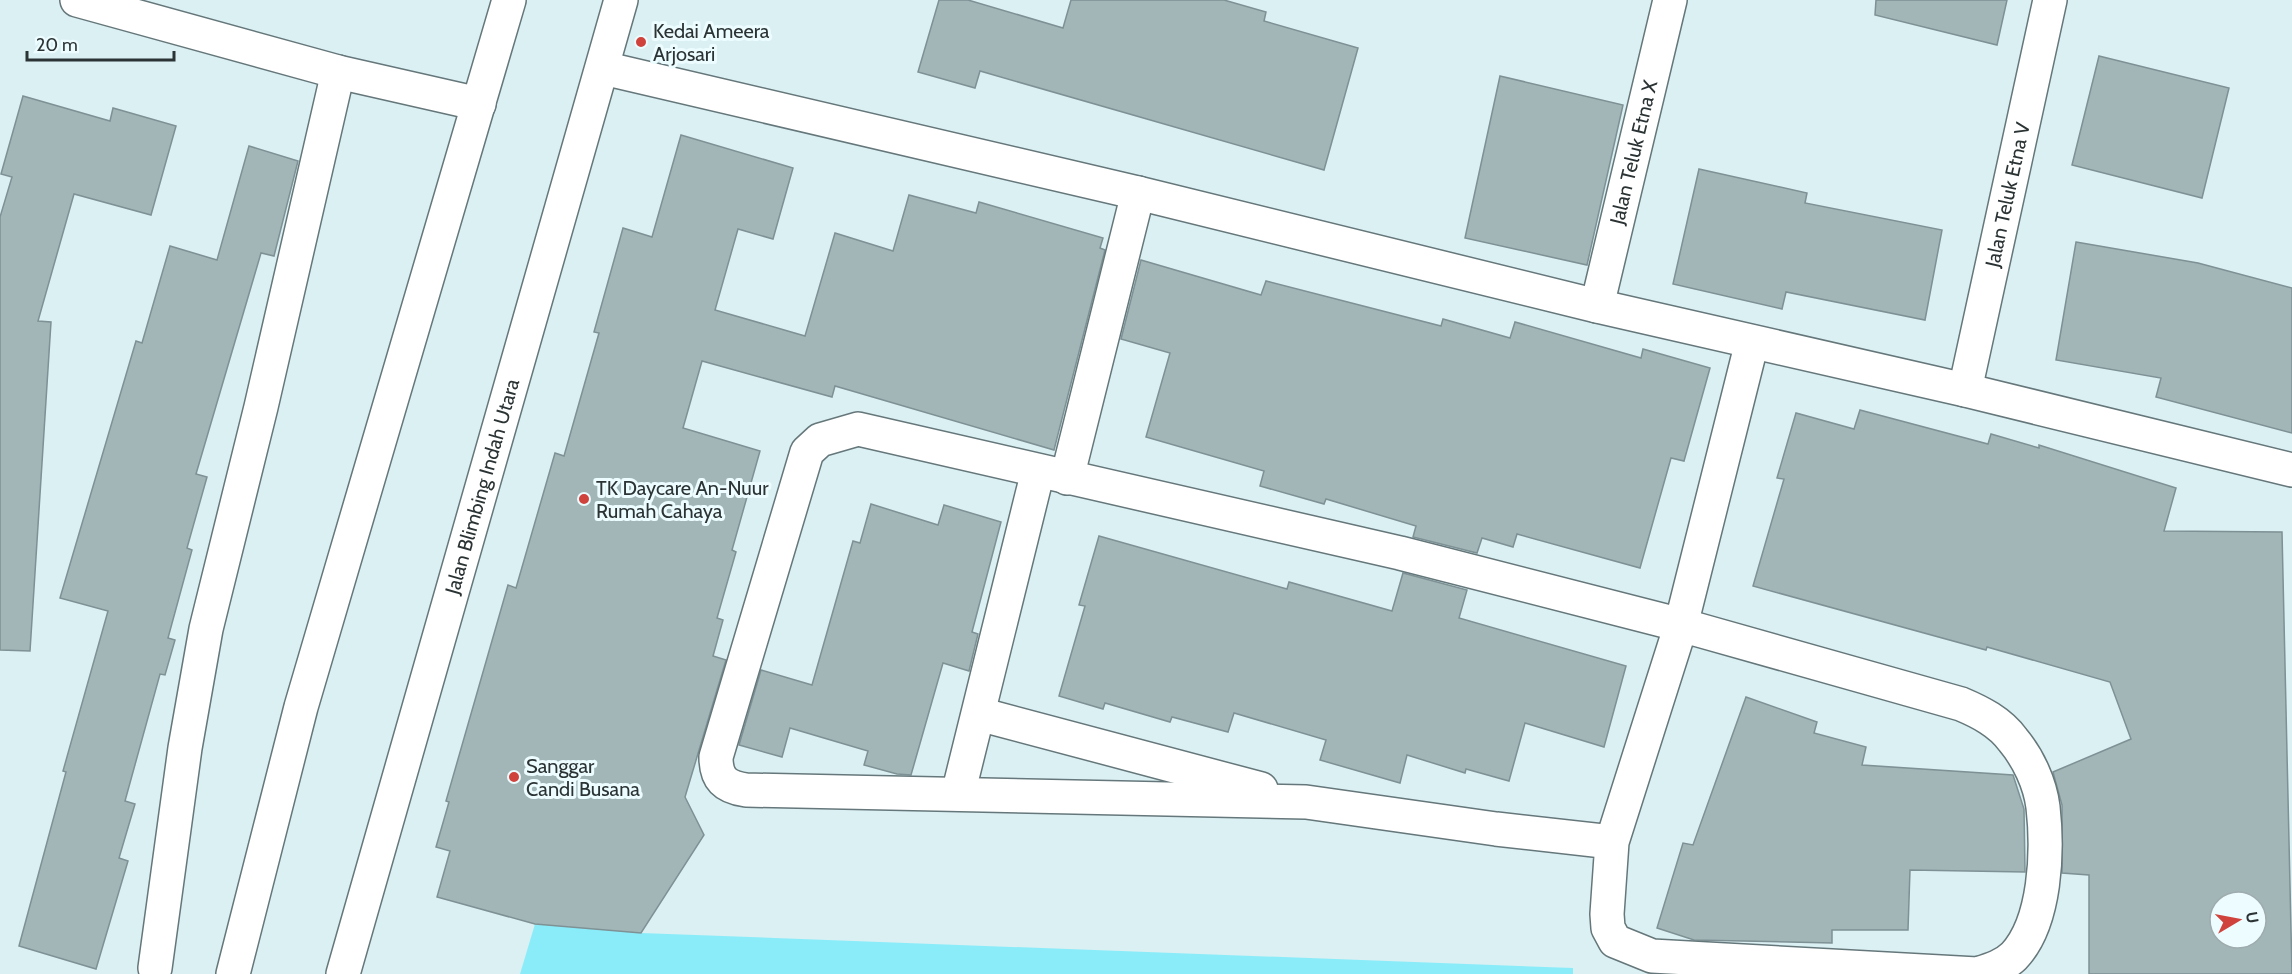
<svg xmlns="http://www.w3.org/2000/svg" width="2292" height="974" font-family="Cabin,sans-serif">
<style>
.green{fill:#8becf9}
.building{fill:#a2b6b8;stroke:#7e9194;stroke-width:1.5;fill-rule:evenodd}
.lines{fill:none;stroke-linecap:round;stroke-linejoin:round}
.street-casing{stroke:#65777a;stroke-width:36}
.street{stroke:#fff;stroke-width:33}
.poi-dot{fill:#d0423c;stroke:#ecfcff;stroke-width:2}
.labels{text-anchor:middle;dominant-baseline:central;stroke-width:6;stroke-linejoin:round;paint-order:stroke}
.poi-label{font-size:20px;fill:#2b3334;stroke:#ecfcff;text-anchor:start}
.street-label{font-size:20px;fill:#2b3334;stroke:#ecfcff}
</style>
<rect width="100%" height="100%" fill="#dbf0f3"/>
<path class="green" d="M 535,924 L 641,933 L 1573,968 L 1573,974 L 520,974 Z"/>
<g class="building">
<path d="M 939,0 L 968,0 L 1063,28 L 1071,0 L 1224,0 L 1266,12 L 1264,21 L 1358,48 L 1324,170 L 980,71 L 975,88 L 918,72 Z"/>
<path d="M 1876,0 L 2007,0 L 1997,45 L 1875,15 Z"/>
<path d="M 2099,56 L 2229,88 L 2202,198 L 2072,165 Z"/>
<path d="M 1500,76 L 1623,105 L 1587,265 L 1465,238 Z"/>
<path d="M 23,96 L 110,121 L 113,108 L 176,126 L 151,215 L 74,194 L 38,321 L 51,322 L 30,651 L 0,650 L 0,217 L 12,177 L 1,174 Z"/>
<path d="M 681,135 L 793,168 L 773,239 L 738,229 L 715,310 L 805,336 L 835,233 L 893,251 L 909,195 L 976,213 L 979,202 L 1103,238 L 1100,248 L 1105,250 L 1054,450 L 835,386 L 832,397 L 702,361 L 683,428 L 760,451 L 732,550 L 736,552 L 717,618 L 723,620 L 713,656 L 726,660 L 685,797 L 704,835 L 641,933 L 535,924 L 437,897 L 450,851 L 436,847 L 449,802 L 446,801 L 508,585 L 516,588 L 555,453 L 564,456 L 599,333 L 594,332 L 623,228 L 652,237 Z"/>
<path d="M 249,146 L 298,161 L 274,256 L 261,253 L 196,474 L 207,477 L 187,548 L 192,550 L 168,638 L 175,640 L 165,675 L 160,674 L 125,801 L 135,804 L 119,858 L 128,861 L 96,969 L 19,946 L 66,772 L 63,771 L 108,611 L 60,598 L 136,341 L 142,343 L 170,246 L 217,260 Z"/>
<path d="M 1699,169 L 1807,193 L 1805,203 L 1942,230 L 1925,320 L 1786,292 L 1782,309 L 1673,284 Z"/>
<path d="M 2076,242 L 2198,263 L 2292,288 L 2292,433 L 2156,397 L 2161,378 L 2056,360 Z"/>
<path d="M 1141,260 L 1261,295 L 1266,281 L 1441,326 L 1443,319 L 1510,338 L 1515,322 L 1641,358 L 1643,349 L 1710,368 L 1684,461 L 1671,458 L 1640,568 L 1517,534 L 1513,547 L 1482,538 L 1477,553 L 1413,537 L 1416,526 L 1326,499 L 1324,504 L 1260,486 L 1264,471 L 1146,437 L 1170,353 L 1121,339 Z"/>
<path d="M 1860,410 L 1988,444 L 1991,434 L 2039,448 L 2039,445 L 2176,488 L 2164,531 L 2282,532 L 2292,974 L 2089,974 L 2089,875 L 2062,873 L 2062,805 L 2053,772 L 2131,739 L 2110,682 L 1987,647 L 1986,650 L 1753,586 L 1784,479 L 1777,478 L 1796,413 L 1854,429 ZM 2220,902 L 2256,902 L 2256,938 L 2220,938 Z"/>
<path d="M 871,504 L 938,525 L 944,505 L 1001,522 L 972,632 L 978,634 L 969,671 L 943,663 L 911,775 L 897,774 L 864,765 L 868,751 L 790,728 L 782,757 L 739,745 L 761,670 L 812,685 L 853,541 L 860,543 Z"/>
<path d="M 1099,536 L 1287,589 L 1289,582 L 1392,611 L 1403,573 L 1467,590 L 1459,618 L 1626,666 L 1604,747 L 1525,723 L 1509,781 L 1466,769 L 1465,773 L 1407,755 L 1400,783 L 1320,760 L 1326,740 L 1234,713 L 1228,732 L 1172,717 L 1170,722 L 1105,703 L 1103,709 L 1059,696 L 1085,606 L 1079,605 Z"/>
<path d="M 1746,697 L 1817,722 L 1814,733 L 1866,747 L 1862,765 L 2013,775 L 2024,809 L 2025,872 L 1910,870 L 1908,930 L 1832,930 L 1832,943 L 1694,940 L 1657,928 L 1683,843 L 1693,845 Z"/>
</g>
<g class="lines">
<defs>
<g id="street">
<path d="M 77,0 L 338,72 L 479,104"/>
<path d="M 603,68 L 1138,193 L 1597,306 L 1965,390 L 2292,470"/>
<path id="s1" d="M 1597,306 L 1670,0"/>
<path id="s2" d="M 1965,390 L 2050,0"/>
<path d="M 1067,478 L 1138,193"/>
<path d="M 979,714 L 1261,789"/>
<path d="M 958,794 L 1038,471"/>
<path d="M 1612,842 L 1496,829 L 1306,802 L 746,790 C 725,787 716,779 716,757 L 807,452 L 820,440 L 858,429 L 1400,553 L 1681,625 L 1961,704 C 1980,712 2000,722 2013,740 C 2028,758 2040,783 2043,807 C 2048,851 2046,922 2014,956 C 2004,966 1990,970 1977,974 L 1652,956 L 1615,941 L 1608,928 L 1607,914 L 1612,842 L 1681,625 L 1752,342"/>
<path d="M 155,968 L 185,748 L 206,629 L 261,407 L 338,72"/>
<path d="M 233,974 L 301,707 L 509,0"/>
<path id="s3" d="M 343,974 L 621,0"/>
</g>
</defs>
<use href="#street" class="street-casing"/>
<use href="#street" class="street"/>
</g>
<g class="poi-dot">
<circle cx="641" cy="42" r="6"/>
<circle cx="584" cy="499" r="6"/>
<circle cx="514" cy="777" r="6"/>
</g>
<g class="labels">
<g class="poi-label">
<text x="653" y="31">Kedai Ameera<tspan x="653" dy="23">Arjosari</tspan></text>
<text x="596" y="488">TK Daycare An-Nuur<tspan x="596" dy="23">Rumah Cahaya</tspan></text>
<text x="526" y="766">Sanggar<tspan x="526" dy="23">Candi Busana</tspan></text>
</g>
<g class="street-label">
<text stroke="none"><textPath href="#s1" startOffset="158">Jalan Teluk Etna X</textPath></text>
<text stroke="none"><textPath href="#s2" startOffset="200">Jalan Teluk Etna V</textPath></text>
<text stroke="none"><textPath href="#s3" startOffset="507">Jalan Blimbing Indah Utara</textPath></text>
</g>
</g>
<g transform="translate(2238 920) rotate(80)"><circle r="28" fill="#ecfcff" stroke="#9facae" stroke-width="1.5"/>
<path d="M0-4.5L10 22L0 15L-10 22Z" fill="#d0423c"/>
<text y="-9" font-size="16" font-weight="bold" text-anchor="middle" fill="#2b3334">U</text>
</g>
<path d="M27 51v9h147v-9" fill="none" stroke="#2b3334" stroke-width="3"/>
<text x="36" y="51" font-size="18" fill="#2b3334" stroke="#ecfcff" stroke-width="4.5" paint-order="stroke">20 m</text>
</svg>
